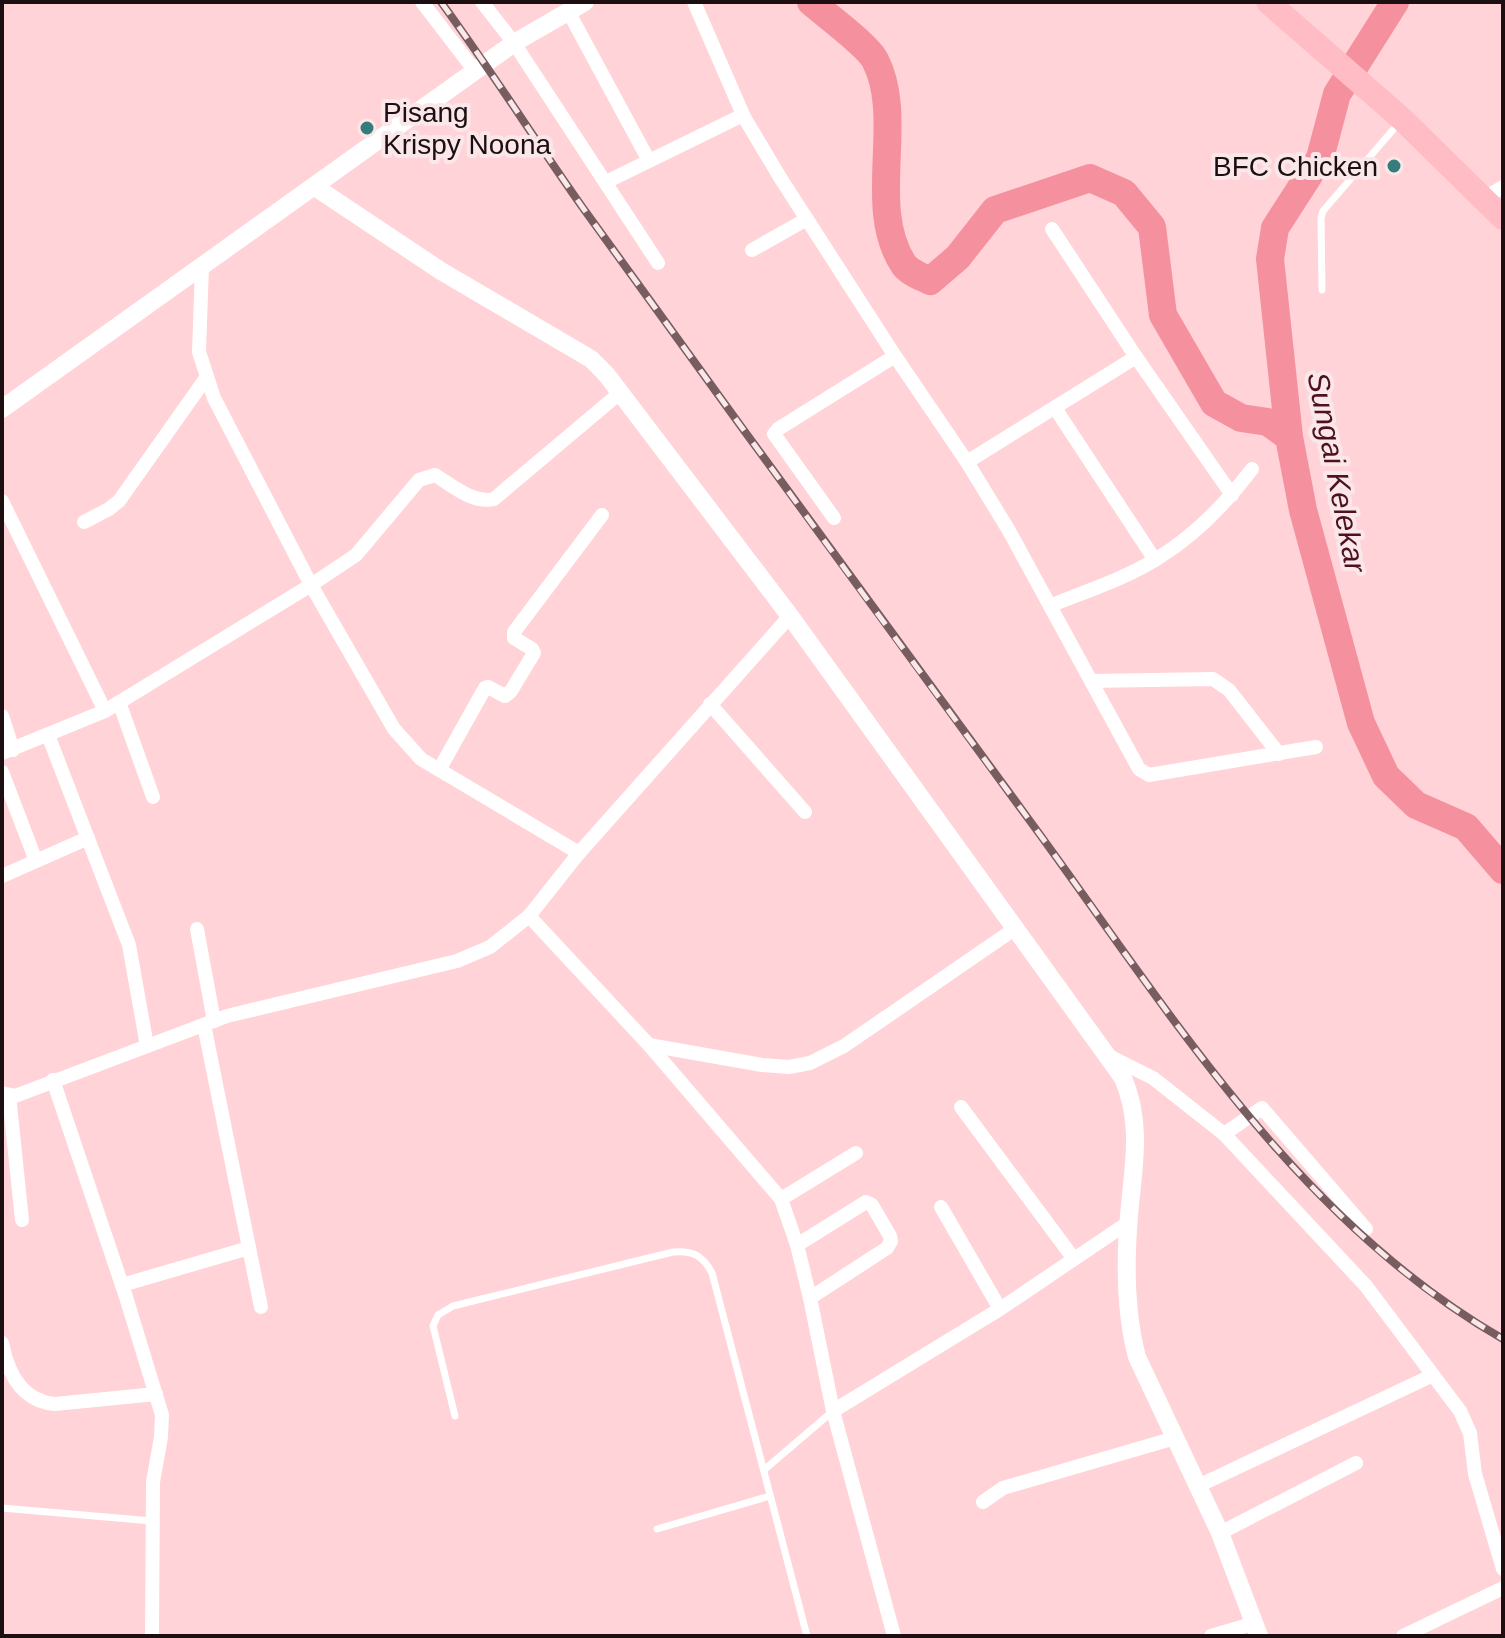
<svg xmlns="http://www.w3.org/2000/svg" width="1505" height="1638" font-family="Arial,sans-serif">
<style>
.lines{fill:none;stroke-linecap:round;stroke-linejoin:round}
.river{stroke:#f5919e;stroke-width:28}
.service{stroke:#fff;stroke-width:7}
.minor{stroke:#fff;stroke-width:14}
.tertiary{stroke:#fff;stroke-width:18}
.trunk{stroke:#ffbcc4;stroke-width:24}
.rail-casing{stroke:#775d60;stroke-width:8}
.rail{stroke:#fae7e9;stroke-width:5;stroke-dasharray:15;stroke-linecap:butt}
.poi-dot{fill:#347d7a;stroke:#fae7e9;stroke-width:3}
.labels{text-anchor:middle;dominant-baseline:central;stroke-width:8;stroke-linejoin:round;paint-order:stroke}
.poi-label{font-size:28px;fill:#1d0f11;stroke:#fae7e9;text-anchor:start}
.water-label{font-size:30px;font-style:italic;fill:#4e111f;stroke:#fae7e9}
</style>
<rect width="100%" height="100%" fill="#ffd3d7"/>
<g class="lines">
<g class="river">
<path d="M 811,2 C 826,15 867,45 875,60 C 906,119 865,207 904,265 C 909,272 922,277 930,281 L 958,257 L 995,210 L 1090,178 L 1124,193 L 1152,227 L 1163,315 L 1214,403 L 1241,418 L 1268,422 L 1289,437"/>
<path d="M 1395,2 L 1337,94 L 1320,158 L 1275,228 L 1270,259 L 1289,437 L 1303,510 L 1361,723 L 1386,776 L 1416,805 L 1466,827 L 1503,870"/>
</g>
<g class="service">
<path d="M 1322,290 L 1321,218 L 1323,211 L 1398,124"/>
<path d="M 455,1416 L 433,1326 L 438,1315 L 453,1306 L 673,1252 C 693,1250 703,1256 712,1273 L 807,1636"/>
<path d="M 764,1470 L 833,1411"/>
<path d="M 2,1508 L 152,1521"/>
<path d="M 657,1529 L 770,1496"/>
</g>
<g class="minor">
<path d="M 422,2 L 475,71"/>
<path d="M 482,2 L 514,43 L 658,263"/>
<path d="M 694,2 L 744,117 L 781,179 L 895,356 L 967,462 L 1008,529 L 1139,769 L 1149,775 L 1316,747"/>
<path d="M 568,11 L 648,159"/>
<path d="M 606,182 L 743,115"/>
<path d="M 1484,198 L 1503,187"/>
<path d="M 1052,229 L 1136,357 L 1232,495"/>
<path d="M 752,250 L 807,219"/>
<path d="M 202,266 L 199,352 L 214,398 L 311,585 L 394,729 L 421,759 L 579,853"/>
<path d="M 1055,408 L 1155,560"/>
<path d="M 967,462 L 1136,357"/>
<path d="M 2,501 L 105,711"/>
<path d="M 834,518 L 774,434 L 778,429 L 895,356"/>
<path d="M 84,522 L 109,509 L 119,501 L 206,378"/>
<path d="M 1050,606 C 1086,591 1125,579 1158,558 C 1194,536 1227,502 1252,469"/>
<path d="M 1091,681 L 1213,679 L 1229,690 L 1279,754"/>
<path d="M 119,702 L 153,797"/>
<path d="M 710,704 L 805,812"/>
<path d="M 2,716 L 13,750"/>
<path d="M 48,735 L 129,945 L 147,1046"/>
<path d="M 2,753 L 105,711 L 311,585 L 356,555 L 419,480 L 435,475 C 453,486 473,504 494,499 L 621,392"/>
<path d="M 439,770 L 485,688 L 488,687 L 505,696 L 511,691 L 534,653 L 532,649 L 514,638 L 514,632 L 602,515"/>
<path d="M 2,772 L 36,861"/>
<path d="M 2,876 L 88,838"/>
<path d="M 529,916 L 649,1045 L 781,1199 L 797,1245 L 810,1298 L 833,1411 L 894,1636"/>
<path d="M 197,929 L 214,1021"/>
<path d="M 204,1025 L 261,1307"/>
<path d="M 649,1045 L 762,1065 L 789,1067 L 810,1063 L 844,1046 L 1016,928"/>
<path d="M 1109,1056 L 1153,1078 L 1224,1134 L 1366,1286 L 1460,1411 L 1470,1433 L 1475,1474 L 1503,1569"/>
<path d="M 53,1080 L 126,1297 L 162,1415 L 161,1437 L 153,1482 L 152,1636"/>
<path d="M 2,1093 L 15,1096 L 227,1016 L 457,961 L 490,947 L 529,916 L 579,853 L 790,616"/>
<path d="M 9,1095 L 22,1220"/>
<path d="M 961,1107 L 1074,1259"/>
<path d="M 1224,1134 L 1262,1108 L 1366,1229"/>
<path d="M 781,1199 L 856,1153"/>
<path d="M 941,1207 L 1000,1309"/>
<path d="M 797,1245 L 866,1202 L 872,1205 L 890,1236 L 891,1241 L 887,1248 L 810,1298"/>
<path d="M 122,1285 L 249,1248"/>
<path d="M 2,1343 C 8,1374 22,1401 55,1404 L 156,1394"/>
<path d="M 833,1411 L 1000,1309 L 1129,1222"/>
<path d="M 1198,1486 L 1431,1376"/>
<path d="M 983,1502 L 1003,1488 L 1175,1438"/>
<path d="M 1220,1533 L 1356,1463"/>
<path d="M 1211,1636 L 1255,1623"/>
<path d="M 1403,1636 L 1503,1588"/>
</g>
<g class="tertiary">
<path d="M 315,187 L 441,271 L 591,359 L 606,374 L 790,616 L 1123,1078 C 1143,1125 1133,1167 1129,1216 C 1125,1263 1125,1312 1137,1357 L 1220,1533 L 1259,1636"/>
<path d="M 2,409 L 514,43 L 585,2"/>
</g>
<path class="trunk" d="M 1268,2 L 1402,119 L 1503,218"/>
<defs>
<path id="rail" d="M 441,2 C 490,69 535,140 583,208 C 731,413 880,618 1030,821 C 1168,1009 1295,1220 1503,1339"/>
</defs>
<use href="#rail" class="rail-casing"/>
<use href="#rail" class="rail"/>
</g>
<g class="poi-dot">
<circle cx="367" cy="128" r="8"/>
<circle cx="1394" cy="166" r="8"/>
</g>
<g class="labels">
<g class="poi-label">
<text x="383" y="112">Pisang<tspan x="383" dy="32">Krispy Noona</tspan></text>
<text x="1378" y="166" text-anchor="end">BFC Chicken</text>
</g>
<g class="water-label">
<text transform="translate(1337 472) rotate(79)">Sungai Kelekar</text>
</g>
</g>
<rect width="1505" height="1638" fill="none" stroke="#1d0f11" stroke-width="8"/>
</svg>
